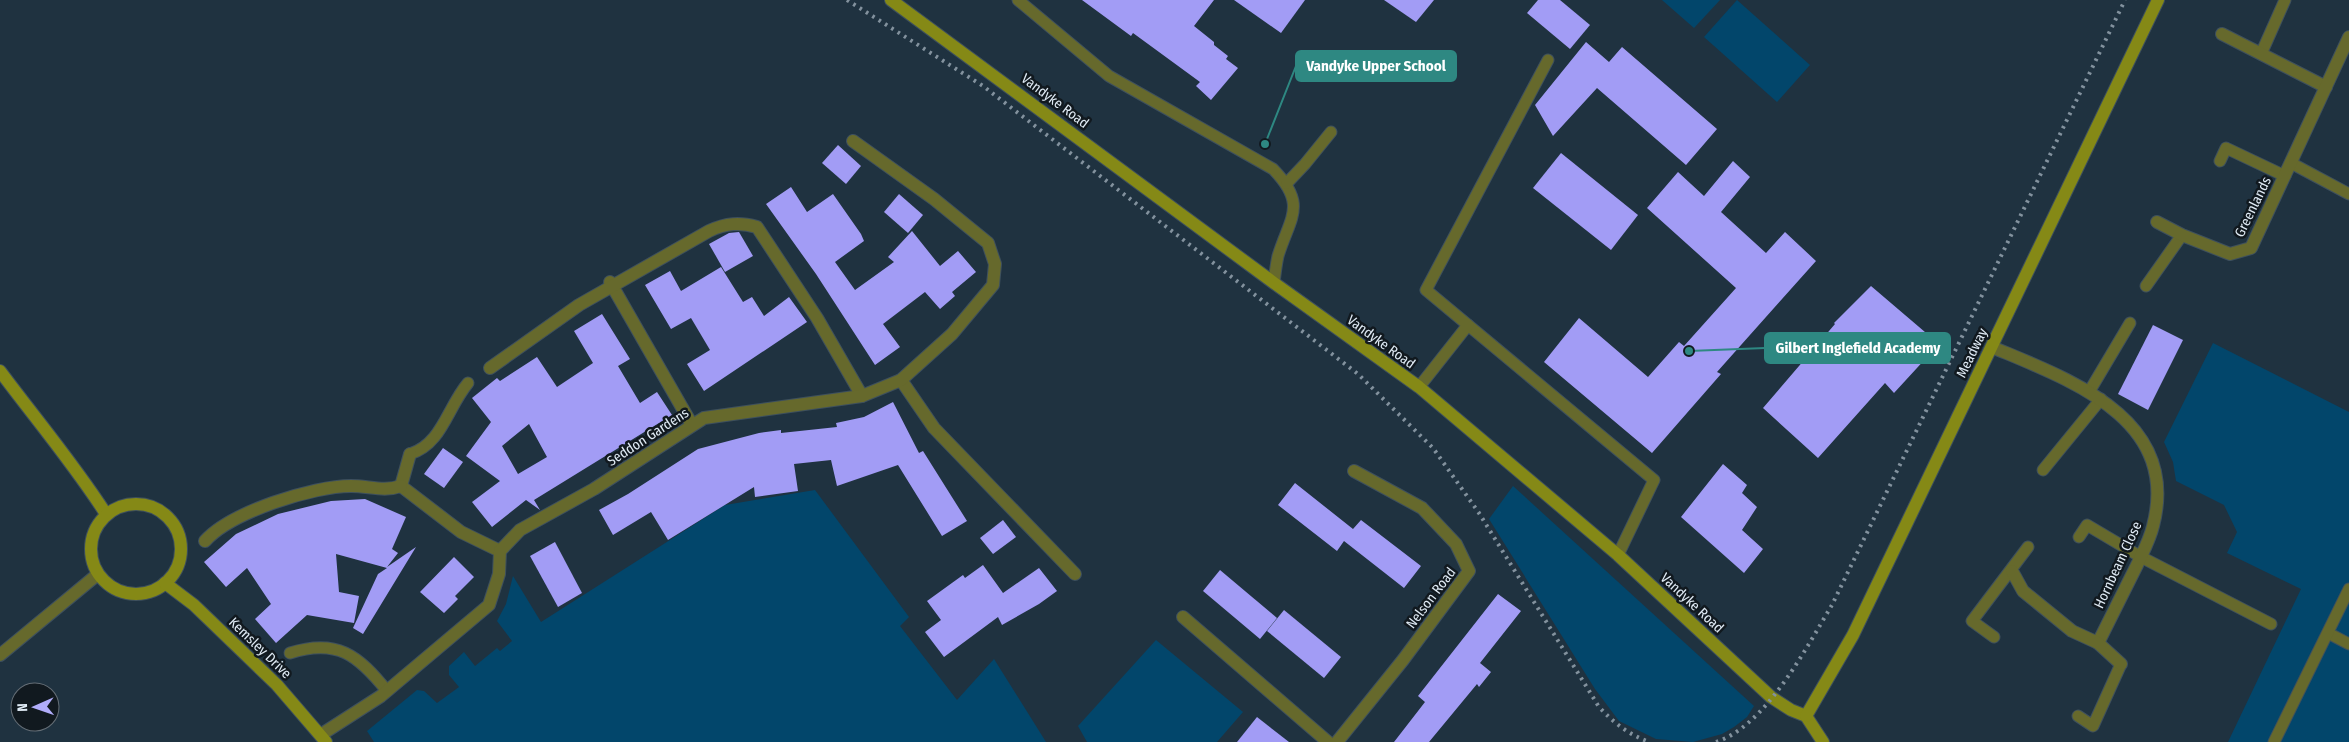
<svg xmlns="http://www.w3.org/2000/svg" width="2349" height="742" font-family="'Fira Sans Condensed',sans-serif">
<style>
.green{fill:#02466b}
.building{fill:#a29cf5;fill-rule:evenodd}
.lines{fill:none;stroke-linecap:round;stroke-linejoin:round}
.lane-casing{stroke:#3e505d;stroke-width:13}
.street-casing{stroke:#3e505d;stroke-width:14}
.secondary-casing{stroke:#3e505d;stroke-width:14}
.lane{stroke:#66692c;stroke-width:11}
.street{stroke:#66692c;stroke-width:12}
.secondary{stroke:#858916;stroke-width:12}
.rail{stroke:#83929e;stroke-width:4;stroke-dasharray:2.5 5;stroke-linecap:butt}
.labels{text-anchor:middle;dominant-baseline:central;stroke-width:5;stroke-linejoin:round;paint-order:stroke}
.street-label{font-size:14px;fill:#e0ebf5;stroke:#11191f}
.leader{fill:none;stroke:#2e8882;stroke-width:2}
.callout-dot{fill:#2e8882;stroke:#11191f;stroke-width:2}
.callout{fill:#2e8882;stroke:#2e8882;stroke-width:2}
.callout-label{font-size:15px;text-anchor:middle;font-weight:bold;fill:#fff}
</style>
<rect width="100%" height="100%" fill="#1f3240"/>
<g class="green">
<path d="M 1662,0 L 1720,0 L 1694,28 Z"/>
<path d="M 1737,0 L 1810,65 L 1777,102 L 1704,37 Z"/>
<path d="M 2213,343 L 2349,412 L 2349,742 L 2228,742 L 2301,589 L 2227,553 L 2237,532 L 2224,505 L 2176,481 L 2173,462 L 2164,442 Z"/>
<path d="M 1513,486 L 1754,706 L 1747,717 L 1734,727 L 1722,734 L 1693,742 L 1656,739 L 1619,721 L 1595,689 L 1489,519 Z"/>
<path d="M 815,490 L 909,617 L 900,626 L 957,700 L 994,659 L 1046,742 L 374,742 L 367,731 L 417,690 L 424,691 L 437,703 L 459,687 L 449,675 L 449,666 L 464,652 L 475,666 L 497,648 L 500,651 L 512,641 L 497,621 L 506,604 L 513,576 L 541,622 L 725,505 Z"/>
<path d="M 1156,640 L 1243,712 L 1217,742 L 1087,742 L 1078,726 Z"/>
</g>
<g class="building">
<path d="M 1082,0 L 1214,0 L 1194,26 L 1214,42 L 1214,45 L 1228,56 L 1226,59 L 1238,68 L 1211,100 L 1196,86 L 1200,82 L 1133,33 L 1131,36 Z"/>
<path d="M 1234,0 L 1305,0 L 1281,33 Z"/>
<path d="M 1384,0 L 1434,0 L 1416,22 Z"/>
<path d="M 1538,0 L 1560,0 L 1590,25 L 1570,49 L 1527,13 Z"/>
<path d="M 1586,42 L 1609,62 L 1622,47 L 1717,129 L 1686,165 L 1597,88 L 1553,136 L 1535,105 Z"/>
<path d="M 838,145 L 861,166 L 846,184 L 822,163 Z"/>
<path d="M 1561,153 L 1638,215 L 1611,250 L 1533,188 Z"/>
<path d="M 1733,161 L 1750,177 L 1721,212 L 1766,253 L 1785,232 L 1816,261 L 1717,372 L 1721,374 L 1652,453 L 1544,362 L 1579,318 L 1648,377 L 1679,342 L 1684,346 L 1736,288 L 1647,208 L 1678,172 L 1704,196 Z"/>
<path d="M 791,187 L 807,212 L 833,194 L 861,234 L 864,241 L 835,262 L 855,290 L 894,262 L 888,257 L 912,231 L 940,266 L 958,251 L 976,272 L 952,292 L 955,296 L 940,309 L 925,292 L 883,324 L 900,347 L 875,365 L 816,274 L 766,204 Z"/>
<path d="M 899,194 L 923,215 L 908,233 L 884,212 Z"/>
<path d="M 739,232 L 753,256 L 725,272 L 709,244 L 729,233 Z"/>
<path d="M 721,267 L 743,302 L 752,297 L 764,316 L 789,297 L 807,322 L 704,391 L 687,364 L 710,350 L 691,318 L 671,329 L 645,285 L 670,271 L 681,291 Z"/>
<path d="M 1871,286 L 1939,344 L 1894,393 L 1885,383 L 1818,458 L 1763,408 L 1835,324 L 1834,323 Z"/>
<path d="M 602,314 L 630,359 L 618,366 L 640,403 L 657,392 L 672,415 L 534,500 L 540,510 L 526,500 L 492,527 L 472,502 L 500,481 L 466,456 L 491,422 L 472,398 L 497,378 L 500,381 L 537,357 L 557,387 L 593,363 L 574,331 ZM 529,424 L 547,457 L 518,474 L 502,446 Z"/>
<path d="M 2153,325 L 2183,340 L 2148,410 L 2118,394 Z"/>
<path d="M 893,402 L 919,453 L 923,451 L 967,521 L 942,536 L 898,465 L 837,486 L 831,460 L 794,464 L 798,491 L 755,497 L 754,487 L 668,540 L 651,512 L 613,535 L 599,510 L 628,494 L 698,449 L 759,433 L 781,430 L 781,433 L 837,427 L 836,423 L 864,417 Z"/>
<path d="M 443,448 L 463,462 L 444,488 L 424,474 Z"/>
<path d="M 1723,464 L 1747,485 L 1742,493 L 1757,507 L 1742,530 L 1763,549 L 1744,573 L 1681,517 Z"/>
<path d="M 1295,483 L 1353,529 L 1361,520 L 1421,566 L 1404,588 L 1344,541 L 1337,551 L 1278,505 Z"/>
<path d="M 365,499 L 406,517 L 392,549 L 398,553 L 387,567 L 416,547 L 363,634 L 353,628 L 378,574 L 387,568 L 336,554 L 339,592 L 359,596 L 354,623 L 307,615 L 276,643 L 255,619 L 271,604 L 247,568 L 226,587 L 204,562 L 236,534 L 278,514 L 331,501 Z"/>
<path d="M 1003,520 L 1016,537 L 993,554 L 980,538 Z"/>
<path d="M 555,542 L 582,593 L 558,607 L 530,556 Z"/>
<path d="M 454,557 L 474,577 L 455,596 L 458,599 L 444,613 L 420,592 Z"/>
<path d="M 983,565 L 1003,593 L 1039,568 L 1057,591 L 1039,604 L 1002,625 L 998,617 L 944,657 L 925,632 L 941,620 L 927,601 L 963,575 L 965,578 Z"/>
<path d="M 1220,570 L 1277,618 L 1260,639 L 1203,591 Z"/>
<path d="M 1498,594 L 1521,611 L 1480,663 L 1491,672 L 1479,687 L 1477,684 L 1429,742 L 1394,742 L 1425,702 L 1418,696 Z"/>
<path d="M 1284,610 L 1341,657 L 1324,678 L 1267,631 Z"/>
<path d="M 1257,717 L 1289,742 L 1237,742 Z"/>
</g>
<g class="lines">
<defs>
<g id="lane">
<path d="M 1018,0 L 1109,76 L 1273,169 C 1308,205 1290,217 1278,256 C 1276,265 1275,274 1274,283"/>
<path d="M 2261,54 L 2285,0"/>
<path d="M 2220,161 L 2226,148 L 2285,176"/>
<path d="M 2291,163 L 2349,194"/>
<path d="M 1287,183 L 1305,164 L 1331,132"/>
<path d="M 2146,286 L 2182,235"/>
<path d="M 1468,325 L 1654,480 L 1618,555"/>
<path d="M 1419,387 L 1468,325 L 1426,290 L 1548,60"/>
<path d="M 2089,392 L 2130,323"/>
<path d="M 410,454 C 442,444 447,408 468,383"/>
<path d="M 2043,470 L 2101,399"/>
<path d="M 2079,537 L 2087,525 L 2141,557 L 2271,624"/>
<path d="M 2328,633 L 2349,644"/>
<path d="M 1994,637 L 1972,621 L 2028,547"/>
<path d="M 290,653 C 337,638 358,655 387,691"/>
<path d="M 2078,716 L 2093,726 L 2121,664"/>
<path d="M 2274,742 L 2349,589"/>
</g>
<g id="street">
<path d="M 2222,34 L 2326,87"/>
<path d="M 2157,222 L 2182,235 L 2230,254 L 2251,248 L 2349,37"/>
<path d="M 610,282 L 692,425"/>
<path d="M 1992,347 C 2070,380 2181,418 2153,526 C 2150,539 2143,552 2137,565 C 2124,591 2111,617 2098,643"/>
<path d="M 490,368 L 579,305 L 709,231 C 726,223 740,222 757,227 L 817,318 L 862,396"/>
<path d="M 901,380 L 934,428 L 1075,574"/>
<path d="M 410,454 L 401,486 L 461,532 L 500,551"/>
<path d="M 205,541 C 231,512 313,486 351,486 C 369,486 384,492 401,486"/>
<path d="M 2012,571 L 2023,591 L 2072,631 L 2098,643 L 2121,664"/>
<path d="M 1183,617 L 1328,742"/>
<path d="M 0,655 L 98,574"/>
<path d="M 322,734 L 381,696 L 489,605 L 499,574 L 500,551 L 520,530 L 594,489 L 704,418 L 862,396 L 901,380 L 952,334 L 993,285 L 995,264 L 988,243 L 934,199 L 853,141"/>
<path d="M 1337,742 L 1403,660 L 1469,571 L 1456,544 L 1422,508 L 1354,471"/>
</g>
<g id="secondary">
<path d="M 891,0 L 1274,283 L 1419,387 L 1618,555 L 1771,697 L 1791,710 L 1806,716 L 1823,742"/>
<path d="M 0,371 C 35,418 74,464 106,514"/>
<circle cx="136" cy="549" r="45"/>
<path d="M 165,583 L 194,605 L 277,685 L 326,742"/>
<path d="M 1806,716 L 1853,635 L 2158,0"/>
</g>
</defs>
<use href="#lane" class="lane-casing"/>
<use href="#street" class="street-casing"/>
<use href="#secondary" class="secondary-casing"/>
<use href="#lane" class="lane"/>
<use href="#street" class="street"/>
<use href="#secondary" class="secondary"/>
<g class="rail">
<path d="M 847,0 L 983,86 L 1358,374 L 1433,448 L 1479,513 L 1599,707 C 1614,723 1628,734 1649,742"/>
<path d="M 1716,742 C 1766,726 1806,648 1832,605 L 2125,0"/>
</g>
</g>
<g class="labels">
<g class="street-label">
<text transform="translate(1055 101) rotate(37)">Vandyke Road</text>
<text transform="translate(2253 207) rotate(-64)">Greenlands</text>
<text transform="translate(1381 342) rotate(36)">Vandyke Road</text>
<text transform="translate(1972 353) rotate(-64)">Meadway</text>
<text transform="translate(648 437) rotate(-33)">Seddon Gardens</text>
<text transform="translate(2118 565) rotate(-65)">Hornbeam Close</text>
<text transform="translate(1431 598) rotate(-53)">Nelson Road</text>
<text transform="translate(1692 603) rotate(43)">Vandyke Road</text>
<text transform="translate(260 648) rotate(44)">Kemsley Drive</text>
</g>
</g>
<path class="leader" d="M1265 144L1296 66M1689 351L1765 348"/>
<g class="callout-dot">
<circle cx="1265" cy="144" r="5"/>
<circle cx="1689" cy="351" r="5"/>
</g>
<g class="callout">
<rect x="1296" y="51" width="160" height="30" rx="5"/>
<rect x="1765" y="333" width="185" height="30" rx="5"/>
</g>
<g class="callout-label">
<text x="1376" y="71">Vandyke Upper School</text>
<text x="1858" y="353">Gilbert Inglefield Academy</text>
</g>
<g transform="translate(35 707) rotate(268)"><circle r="24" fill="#11191f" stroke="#646d75"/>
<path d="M0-4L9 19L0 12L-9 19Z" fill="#b1adfa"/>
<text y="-8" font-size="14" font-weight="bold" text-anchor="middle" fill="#e0ebf5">N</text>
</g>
</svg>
